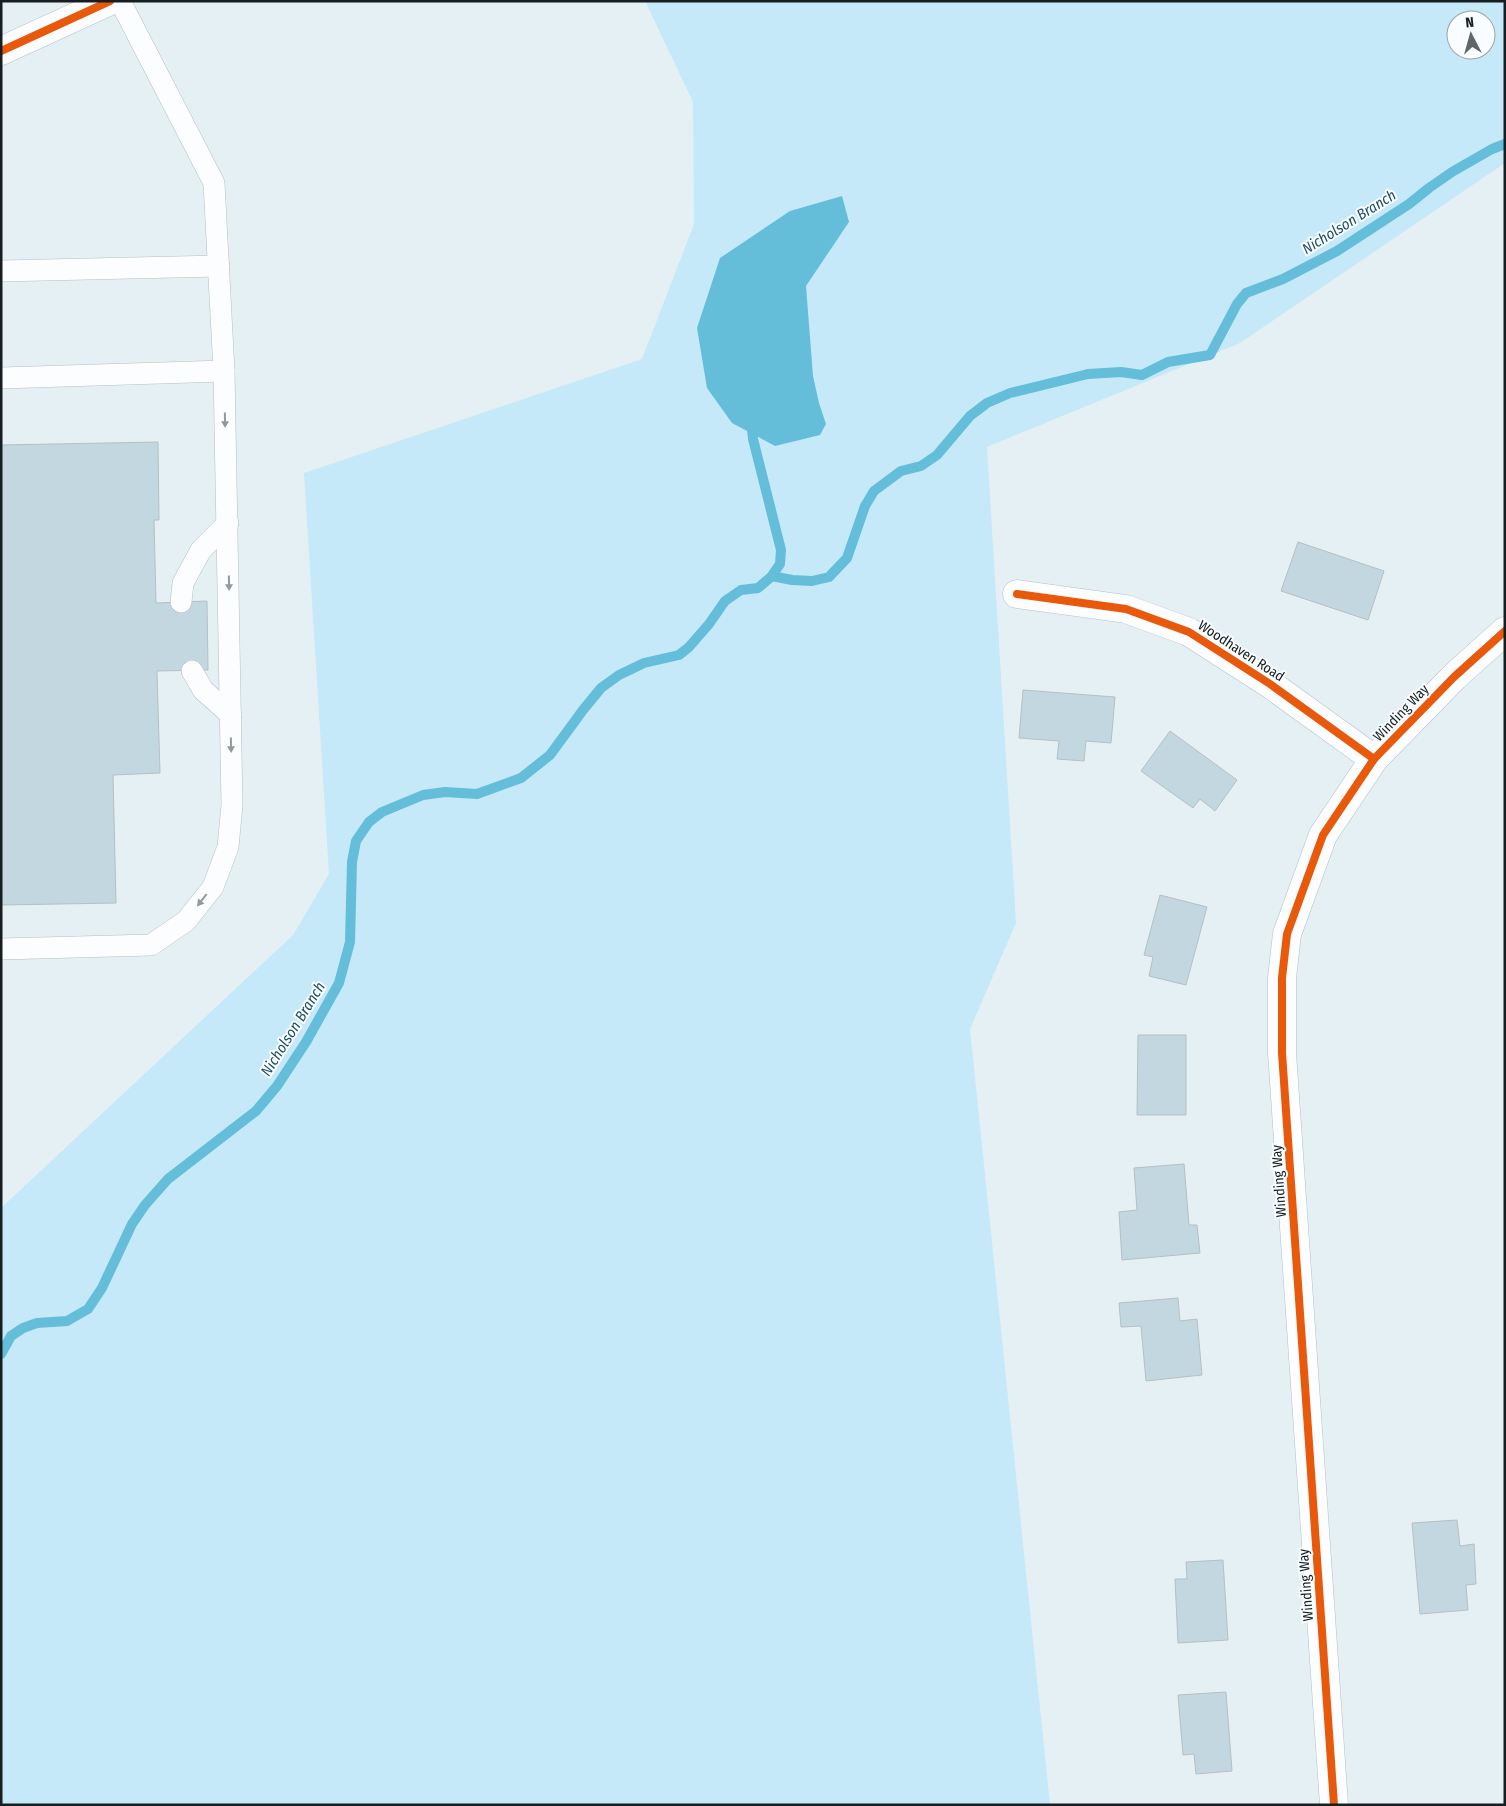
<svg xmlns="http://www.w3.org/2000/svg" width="1506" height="1806" font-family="'Fira Sans Condensed',sans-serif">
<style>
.green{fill:#c5e9f8;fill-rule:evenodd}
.water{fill:#64beda}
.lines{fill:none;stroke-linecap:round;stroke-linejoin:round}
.stream{stroke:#64beda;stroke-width:10}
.building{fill:#c2d7e0;stroke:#b7bfc3}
.service-casing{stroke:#b7bfc3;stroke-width:22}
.minor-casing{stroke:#b7bfc3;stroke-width:29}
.tertiary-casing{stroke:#b7bfc3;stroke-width:29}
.service{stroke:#fbfdfe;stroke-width:21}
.minor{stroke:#fbfdfe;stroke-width:28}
.tertiary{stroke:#fbfdfe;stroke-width:28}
.cycleway-casing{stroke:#f9fdff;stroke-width:11}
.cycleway{stroke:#e8590c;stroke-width:8}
.oneway{fill:#94999b}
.labels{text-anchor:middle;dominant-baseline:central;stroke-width:4;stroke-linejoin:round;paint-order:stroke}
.street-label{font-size:14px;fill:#161e21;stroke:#f9fdff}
.water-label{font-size:15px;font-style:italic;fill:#205061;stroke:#f9fdff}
</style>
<rect width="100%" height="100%" fill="#e5f0f5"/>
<path class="green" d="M 645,1 L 1505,1 L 1505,163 L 1240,343 L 987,447 L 1016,923 L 970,1029 L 1050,1805 L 1,1805 L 1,1208 L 293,935 L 329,874 L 304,473 L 642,359 L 694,224 L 693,102 ZM 1456,20 L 1486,20 L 1486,50 L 1456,50 Z"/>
<path class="water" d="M 842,196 L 849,222 L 806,286 L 813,376 L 819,403 L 826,424 L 820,435 L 775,446 L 732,423 L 707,388 L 697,328 L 720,258 L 790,211 Z"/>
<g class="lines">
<g class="stream">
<path d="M 772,576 L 792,580 L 812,581 L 829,577 L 847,558 L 865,506 L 874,491 L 901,471 L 921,466 L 937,455 L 970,416 L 987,403 L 1010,393 L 1088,374 L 1121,372 L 1142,375 L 1168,362 L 1210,355 L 1237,304 L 1246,293 L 1283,279 L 1337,251 L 1409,204 L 1429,188 L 1452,172 L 1492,149 L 1505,144"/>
<path d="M 1,1354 L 11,1336 L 23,1328 L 37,1323 L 67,1321 L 88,1309 L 102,1288 L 132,1224 L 145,1205 L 168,1179 L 256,1111 L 277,1086 L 306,1042 L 339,983 L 350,942 L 352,862 L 356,841 L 369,822 L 382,812 L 423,795 L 445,792 L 477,794 L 521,778 L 550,755 L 583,710 L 601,688 L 619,675 L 644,663 L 679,655 L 689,647 L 709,624 L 725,601 L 741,590 L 758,588 L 771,577 L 780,564 L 781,550 L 753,439 L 751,420"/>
</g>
</g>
<g class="building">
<path d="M 158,442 L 159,520 L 154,520 L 156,603 L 207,601 L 208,670 L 157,671 L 160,773 L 113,775 L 116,903 L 1,905 L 1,445 Z"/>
<path d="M 1298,542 L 1384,571 L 1368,620 L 1281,591 Z"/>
<path d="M 1023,690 L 1115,697 L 1111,743 L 1086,741 L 1084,761 L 1057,759 L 1059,741 L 1019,738 Z"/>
<path d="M 1170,731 L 1237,780 L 1215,811 L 1200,799 L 1193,808 L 1141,771 Z"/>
<path d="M 1160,895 L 1207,907 L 1186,985 L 1149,976 L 1153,957 L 1144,955 Z"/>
<path d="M 1138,1035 L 1186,1035 L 1186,1115 L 1137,1115 Z"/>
<path d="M 1184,1164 L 1189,1225 L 1197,1225 L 1200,1253 L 1122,1260 L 1119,1212 L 1137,1210 L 1134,1168 Z"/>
<path d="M 1178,1298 L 1180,1321 L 1197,1319 L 1202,1375 L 1146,1381 L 1141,1326 L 1121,1327 L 1119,1303 Z"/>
<path d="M 1457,1520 L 1460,1546 L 1474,1544 L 1476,1584 L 1466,1585 L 1468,1610 L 1420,1614 L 1412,1523 Z"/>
<path d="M 1223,1560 L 1228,1640 L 1178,1643 L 1175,1579 L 1187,1579 L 1186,1562 Z"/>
<path d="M 1226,1692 L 1232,1771 L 1196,1774 L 1194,1754 L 1183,1755 L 1178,1695 Z"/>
</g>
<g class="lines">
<defs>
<g id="service">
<path d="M 1,271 L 219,266"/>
<path d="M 1,378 L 224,371"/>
<path d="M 181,602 L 183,583 L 201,550 L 228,523"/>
<path d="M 192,671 L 203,690 L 231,715"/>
<path d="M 1,949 L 151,945 L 186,921 L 213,887 L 228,847 L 232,805 L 224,371 L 214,183 L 120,1"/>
</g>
<g id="minor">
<path d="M 1017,594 L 1126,609 L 1189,632 L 1270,684 L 1374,759"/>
<path d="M 1334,1805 L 1282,1053 L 1282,978 L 1287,934 L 1323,835 L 1374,759 L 1454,677 L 1505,631"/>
</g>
<path id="tertiary" d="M 1,51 L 110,1"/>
</defs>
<use href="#service" class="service-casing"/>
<use href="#minor" class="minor-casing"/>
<use href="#tertiary" class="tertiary-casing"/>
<use href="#service" class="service"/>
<use href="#minor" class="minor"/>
<use href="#tertiary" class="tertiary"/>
<defs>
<g id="cycleway">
<path d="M 1,51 L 110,1"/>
<path d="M 1017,594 L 1126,609 L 1189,632 L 1270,684 L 1374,759"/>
<path d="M 1334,1805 L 1282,1053 L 1282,978 L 1287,934 L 1323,835 L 1374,759 L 1454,677 L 1505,631"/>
</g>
</defs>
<use href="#cycleway" class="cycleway-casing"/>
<use href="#cycleway" class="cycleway"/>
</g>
<defs><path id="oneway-solid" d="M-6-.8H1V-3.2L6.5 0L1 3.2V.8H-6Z" transform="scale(1.25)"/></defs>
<g class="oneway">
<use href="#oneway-solid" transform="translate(225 420) rotate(89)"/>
<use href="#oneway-solid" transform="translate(229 583) rotate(89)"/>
<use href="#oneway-solid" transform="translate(231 745) rotate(89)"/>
<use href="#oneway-solid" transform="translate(202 900) rotate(128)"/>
</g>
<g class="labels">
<g class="street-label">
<text transform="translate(1241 651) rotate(33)">Woodhaven Road</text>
<text transform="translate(1401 713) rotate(-46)">Winding Way</text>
<text transform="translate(1279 1181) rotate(-94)">Winding Way</text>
<text transform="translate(1306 1585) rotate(-94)">Winding Way</text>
</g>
<g class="water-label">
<text transform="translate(1349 222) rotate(-32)">Nicholson Branch</text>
<text transform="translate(293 1029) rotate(-58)">Nicholson Branch</text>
</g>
</g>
<rect width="1506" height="1806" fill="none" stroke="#161e21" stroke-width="5"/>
<g transform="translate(1471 35) rotate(354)"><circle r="24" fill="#f9fdff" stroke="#9ea4a6"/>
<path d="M0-4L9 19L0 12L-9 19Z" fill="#5e686b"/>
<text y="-8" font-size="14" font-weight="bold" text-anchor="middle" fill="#161e21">N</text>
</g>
</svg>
